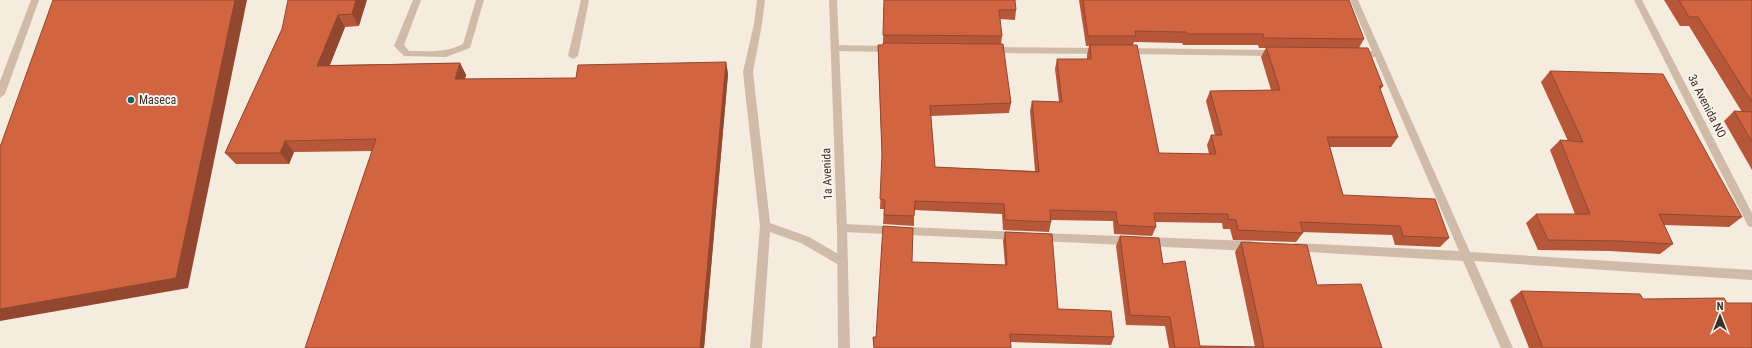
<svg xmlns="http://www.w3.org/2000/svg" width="1752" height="348" font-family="'Roboto Condensed',sans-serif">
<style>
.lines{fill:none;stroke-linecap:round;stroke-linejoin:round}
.service{fill:#d0bba9;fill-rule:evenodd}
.minor{fill:#d0bba9;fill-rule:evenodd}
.tertiary{fill:#d0bba9;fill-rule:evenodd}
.wall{fill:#b55738;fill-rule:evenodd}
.shaded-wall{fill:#93472e}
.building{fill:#d26541;stroke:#93472e}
.poi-dot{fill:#1a5e63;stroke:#fcf5ed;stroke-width:1.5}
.labels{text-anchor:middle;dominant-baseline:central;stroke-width:4;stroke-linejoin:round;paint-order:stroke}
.poi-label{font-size:12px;fill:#3c302a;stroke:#fcf5ed;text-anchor:start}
.street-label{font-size:12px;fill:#3c302a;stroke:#fcf5ed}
</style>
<rect width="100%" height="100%" fill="#f6ebdf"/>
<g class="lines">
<g class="service">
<path d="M 31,0 L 39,0 L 5,94 L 0,98 L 0,81 Z"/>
<path d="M 413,0 L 421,0 L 404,45 L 409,51 C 428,51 446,53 463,44 L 476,0 L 484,0 L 470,48 L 446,57 L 404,56 L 394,46 Z"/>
<path d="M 581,0 L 589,0 L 578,56 L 573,59 L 568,56 Z"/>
</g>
<g class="minor">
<path d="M 757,0 L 765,0 L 762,24 L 753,72 L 770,223 L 809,237 L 847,259 L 848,262 L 847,265 L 843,267 L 839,265 L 801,243 L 770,232 L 762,348 L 750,348 L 760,226 L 743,72 L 754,24 Z"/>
<path d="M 1350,0 L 1358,0 L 1470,252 L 1752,270 L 1752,280 L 1474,261 L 1513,348 L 1501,348 L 1463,261 L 1291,251 L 1290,248 L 1291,245 L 1295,243 L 1459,251 L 1375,57 L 1357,57 L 1352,54 L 1357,51 L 1372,51 Z"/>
<path d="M 1634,0 L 1642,0 L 1752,213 L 1752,227 L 1748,226 Z"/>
<path d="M 835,45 L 891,46 L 896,49 L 891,52 L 835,51 L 830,48 Z"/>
<path d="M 991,47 L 1101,48 L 1106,51 L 1101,54 L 991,53 L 986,50 Z"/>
<path d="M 1125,48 L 1277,50 L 1282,53 L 1277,56 L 1125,54 L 1120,51 Z"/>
<path d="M 842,224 L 1018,232 L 1022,233 L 1023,236 L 1022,239 L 1018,240 L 842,232 L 838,231 L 837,228 L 838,225 Z"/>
<path d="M 1040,233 L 1251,241 L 1255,243 L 1256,246 L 1255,249 L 1251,251 L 1040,241 L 1036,240 L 1035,237 L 1036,234 Z"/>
</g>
<path class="tertiary" d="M 829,0 L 837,0 L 847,228 L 850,348 L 838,348 L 837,228 Z"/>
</g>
<g class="wall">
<path d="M 356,0 L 359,26 L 345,27 L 330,65 L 460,63 L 466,75 L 465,79 L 576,78 L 726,62 L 728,74 L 704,348 L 305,348 L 372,151 L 294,152 L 289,164 L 236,164 L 225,153 L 282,29 Z"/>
<path d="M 884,0 L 1016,10 L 1015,20 L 1000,19 L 1002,36 L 1001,44 L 1011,103 L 1009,113 L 931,116 L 935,167 L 1035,171 L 1030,111 L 1032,101 L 1059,102 L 1055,69 L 1057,59 L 1087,59 L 1087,55 L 1089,46 L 1086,46 L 1079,0 L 1349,0 L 1364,39 L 1359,48 L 1383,86 L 1380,90 L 1398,137 L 1391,147 L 1330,147 L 1343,195 L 1449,238 L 1440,247 L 1395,245 L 1392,235 L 1302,232 L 1303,233 L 1296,242 L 1233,240 L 1230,229 L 1223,229 L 1222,223 L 1155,222 L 1156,227 L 1152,236 L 1114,234 L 1113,221 L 1051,220 L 1051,222 L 1049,232 L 1003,230 L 1002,214 L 914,210 L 914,226 L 883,224 L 884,209 L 880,209 L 882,159 L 878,55 L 878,45 L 883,45 ZM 1134,42 L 1182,43 L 1183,45 L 1258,45 L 1259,48 L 1266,48 L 1261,57 L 1271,90 L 1210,91 L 1206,101 L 1215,135 L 1211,135 L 1207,145 L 1209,154 L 1159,153 L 1133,45 Z"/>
<path d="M 1664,0 L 1752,0 L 1752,170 L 1724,121 L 1734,111 L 1742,112 L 1689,26 L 1680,26 Z"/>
<path d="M 1550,71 L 1742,217 L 1729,227 L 1664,225 L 1673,244 L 1660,254 L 1610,251 L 1538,250 L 1526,223 L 1536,214 L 1575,214 L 1550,150 L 1560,140 L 1568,141 L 1541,82 Z"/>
<path d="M 1005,232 L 1058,309 L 1114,337 L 1111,345 L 1011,342 L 1011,348 L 874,348 L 873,337 L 876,337 L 912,262 L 1005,265 L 1003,241 Z"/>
<path d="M 1120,236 L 1163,264 L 1200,346 L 1255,347 L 1235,252 L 1241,242 L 1317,285 L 1382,348 L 1169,348 L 1165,326 L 1126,325 L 1116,246 Z"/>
<path d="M 1521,291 L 1643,299 L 1752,348 L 1529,348 L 1510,300 Z"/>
</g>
<g class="shaded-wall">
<path d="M 235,0 L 247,0 L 188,288 L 0,321 L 0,309 Z"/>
<path d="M 356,0 L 367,0 L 359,26 L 352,14 Z"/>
<path d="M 338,15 L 345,27 L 325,77 L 317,66 Z"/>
<path d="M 726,62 L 728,74 L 704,348 L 700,348 Z"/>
<path d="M 460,63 L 466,75 L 461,91 L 455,79 Z"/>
<path d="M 285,141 L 294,152 L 289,164 L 280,153 Z"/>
</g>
<g class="building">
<path d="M 53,0 L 235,0 L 176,278 L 0,309 L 0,147 Z"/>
<path d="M 288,0 L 356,0 L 352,14 L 338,15 L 317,66 L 460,63 L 455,79 L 576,78 L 578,65 L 726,62 L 700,348 L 305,348 L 376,139 L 285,141 L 280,153 L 225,153 L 282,29 Z"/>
<path d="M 884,0 L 1015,0 L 1016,10 L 999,10 L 1002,36 L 883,35 Z"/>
<path d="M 1083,0 L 1349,0 L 1364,39 L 1264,38 L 1263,34 L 1187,34 L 1186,32 L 1135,31 L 1136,36 L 1088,36 Z"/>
<path d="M 1679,0 L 1752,0 L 1752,102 L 1698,17 L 1689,17 Z"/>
<path d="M 883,43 L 1003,44 L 1011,103 L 930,106 L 935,167 L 1039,172 L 1032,101 L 1062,102 L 1057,59 L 1091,59 L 1090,45 L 1137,45 L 1159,153 L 1216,154 L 1211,135 L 1222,135 L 1210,91 L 1280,90 L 1266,47 L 1368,48 L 1383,86 L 1379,86 L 1398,137 L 1327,137 L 1343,195 L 1435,199 L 1449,238 L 1403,236 L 1400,226 L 1300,222 L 1303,233 L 1238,230 L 1236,220 L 1228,219 L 1228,214 L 1154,213 L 1156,227 L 1118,225 L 1116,212 L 1050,210 L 1051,222 L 1005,220 L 1004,204 L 915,201 L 914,216 L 884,215 L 885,200 L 880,199 L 882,154 L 878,45 L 883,45 Z"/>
<path d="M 1550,71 L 1663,74 L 1742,217 L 1659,214 L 1673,244 L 1621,241 L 1548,240 L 1536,214 L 1590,214 L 1560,140 L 1583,142 Z"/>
<path d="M 1734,111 L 1752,112 L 1752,142 Z"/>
<path d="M 883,226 L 913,228 L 912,262 L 1007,265 L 1005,232 L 1052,234 L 1058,309 L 1111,311 L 1114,337 L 1010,334 L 1011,348 L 874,348 L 873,337 L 876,337 Z"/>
<path d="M 1120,236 L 1159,238 L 1163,264 L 1185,261 L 1200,346 L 1264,347 L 1241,242 L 1307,245 L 1317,285 L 1361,284 L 1382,348 L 1175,348 L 1170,317 L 1130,315 Z"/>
<path d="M 1521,291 L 1640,294 L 1643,299 L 1724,298 L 1727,303 L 1752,303 L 1752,348 L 1543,348 Z"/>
</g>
<circle class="poi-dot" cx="131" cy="100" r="4"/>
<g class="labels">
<g class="poi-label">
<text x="139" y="100">Maseca</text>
</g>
<g class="street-label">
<text transform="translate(1707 106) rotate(63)">3a Avenida NO</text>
<text transform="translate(827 174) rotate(-92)">1a Avenida</text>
</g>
</g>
<g transform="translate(1720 316)" stroke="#fcf5ed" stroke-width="3" paint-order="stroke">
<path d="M0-3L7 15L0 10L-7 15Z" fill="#3c302a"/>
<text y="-6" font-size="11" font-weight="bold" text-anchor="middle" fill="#3c302a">N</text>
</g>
</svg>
